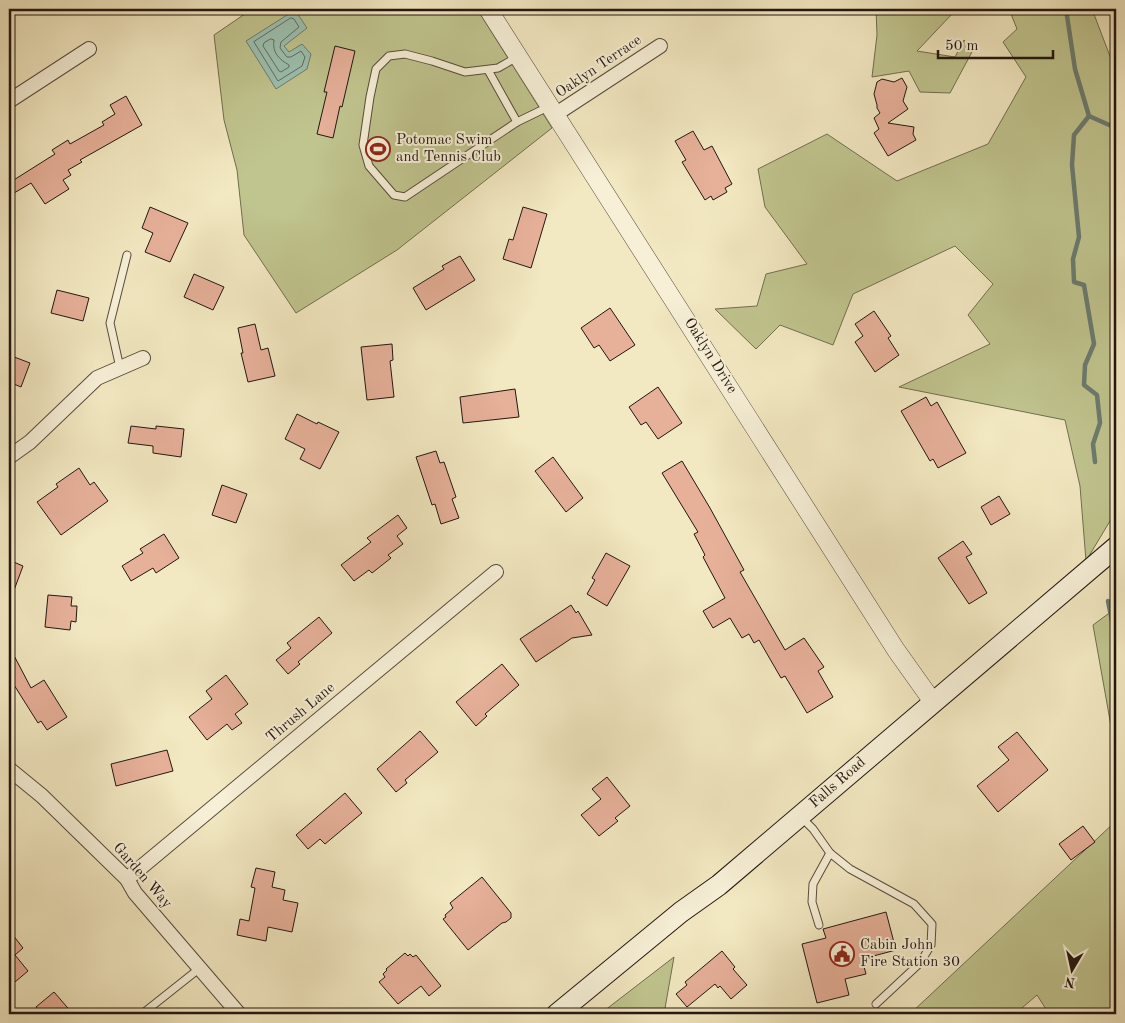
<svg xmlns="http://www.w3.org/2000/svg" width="1125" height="1023" font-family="'Old Standard TT',serif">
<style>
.green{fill:#c0c48e;stroke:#726e4f}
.water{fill:#9cc0af;stroke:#6c7c6f}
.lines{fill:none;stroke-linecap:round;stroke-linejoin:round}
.shore{stroke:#606c60;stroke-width:1}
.stream{stroke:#6c7c6f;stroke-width:4.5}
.building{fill:#e6b099;stroke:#231710}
.service-casing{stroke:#574b3c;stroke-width:9}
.minor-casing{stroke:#574b3c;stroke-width:16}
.tertiary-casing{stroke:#574b3c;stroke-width:19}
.secondary-casing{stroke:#231710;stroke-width:22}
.service{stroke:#f7f0d7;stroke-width:7}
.minor{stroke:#f7f0d7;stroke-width:14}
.tertiary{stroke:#f7f0d7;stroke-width:18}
.secondary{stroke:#f7f0d7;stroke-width:20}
.labels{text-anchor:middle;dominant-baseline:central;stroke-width:4;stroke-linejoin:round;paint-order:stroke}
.street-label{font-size:15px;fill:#231710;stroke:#f7f0d7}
.poi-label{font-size:15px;fill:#231710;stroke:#f7f0d7;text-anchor:start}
</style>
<rect width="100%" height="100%" fill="#f2e8c1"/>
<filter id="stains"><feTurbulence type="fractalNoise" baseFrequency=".004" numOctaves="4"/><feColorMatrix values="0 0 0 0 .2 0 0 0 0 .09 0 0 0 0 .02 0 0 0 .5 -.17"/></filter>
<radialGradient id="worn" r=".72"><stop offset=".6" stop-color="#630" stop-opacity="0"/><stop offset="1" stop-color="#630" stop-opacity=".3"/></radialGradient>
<g class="green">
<path d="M 252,9 L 477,9 L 552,128 L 397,250 L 296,313 L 244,235 L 237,170 L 224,120 L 214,35 Z"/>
<path d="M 876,9 L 966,9 L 964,11 L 953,13 L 917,51 L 955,57 L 964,40 L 973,50 L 950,93 L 920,92 L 909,71 L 872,77 L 877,35 Z"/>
<path d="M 1009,9 L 1092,9 L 1116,72 L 1116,511 L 1086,561 L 1080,486 L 1065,420 L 899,387 L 990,344 L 968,315 L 993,284 L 955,246 L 853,294 L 833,345 L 780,325 L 756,349 L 715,309 L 757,306 L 766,274 L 807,264 L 765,207 L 758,169 L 827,134 L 897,181 L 988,144 L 1026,77 L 1003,42 L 1017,29 Z"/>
<path d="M 1116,608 L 1116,754 L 1093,625 Z"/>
<path d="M 1116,821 L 1116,1014 L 1049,1014 L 1037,995 L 1015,1014 L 914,1014 L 912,1012 Z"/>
<path d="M 674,957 L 664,1014 L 600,1014 Z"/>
</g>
<path class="water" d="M 295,10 L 307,28 L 284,46 L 289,52 L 302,44 L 311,54 L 307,69 L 276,89 L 246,41 Z"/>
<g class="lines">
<g class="shore">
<path d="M 291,18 L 294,19 L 299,27 L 281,42 L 280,48 L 287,57 L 291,57 L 301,51 L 305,57 L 302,66 L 278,81 L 254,42 Z"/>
<path d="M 271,39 L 274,40 C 272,53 279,59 289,65 L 289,67 L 281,72 L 279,71 L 263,46 L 264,43 Z"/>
</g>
<g class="stream">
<path d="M 1066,9 L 1075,69 L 1089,116 L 1116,128"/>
<path d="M 1089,116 L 1074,135 L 1072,165 L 1079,237 L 1073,259 L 1074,282 L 1084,285 L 1094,344 L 1085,365 L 1084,385 L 1097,395 L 1100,423 L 1093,444 L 1095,462"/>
<path d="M 1108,601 L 1116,641"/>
</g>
</g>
<g class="building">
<path d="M 335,46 L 355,51 L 342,107 L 340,106 L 333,138 L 317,134 L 327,92 L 324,92 Z"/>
<path d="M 902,78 L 907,87 L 903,101 L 908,109 L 888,123 L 914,127 L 913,134 L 916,140 L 888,156 L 874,133 L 879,129 L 874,118 L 880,113 L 877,108 L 877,105 L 874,94 L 877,82 L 882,79 L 894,82 Z"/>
<path d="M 126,96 L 142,125 L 80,160 L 82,162 L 68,170 L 71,175 L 63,180 L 69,189 L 45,204 L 31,183 L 9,196 L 9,183 L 55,154 L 52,150 L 68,140 L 70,144 L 104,125 L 102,122 L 115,114 L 110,105 Z"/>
<path d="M 693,131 L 704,150 L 712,146 L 732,184 L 725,188 L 727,192 L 713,200 L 711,196 L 705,200 L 682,162 L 686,160 L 675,141 Z"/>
<path d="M 150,207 L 188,223 L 170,262 L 145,252 L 153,233 L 142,228 Z"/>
<path d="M 523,207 L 547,214 L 531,268 L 503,259 L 509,239 L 513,240 Z"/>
<path d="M 460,256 L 475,280 L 426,310 L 413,288 L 444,269 L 442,266 Z"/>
<path d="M 194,274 L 224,287 L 213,310 L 184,297 Z"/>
<path d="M 57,290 L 89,298 L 83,321 L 51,313 Z"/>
<path d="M 610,308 L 635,345 L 610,361 L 599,345 L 594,348 L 581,328 Z"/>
<path d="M 874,311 L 891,336 L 888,338 L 899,355 L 875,372 L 855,342 L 863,336 L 855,324 Z"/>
<path d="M 255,324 L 261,350 L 268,348 L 275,376 L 248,382 L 241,353 L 243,353 L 238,328 Z"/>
<path d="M 392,344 L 393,360 L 390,361 L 394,397 L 367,400 L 361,347 Z"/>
<path d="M 9,355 L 30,363 L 21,387 L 9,382 Z"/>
<path d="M 658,387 L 682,423 L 658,439 L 646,422 L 641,425 L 629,407 Z"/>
<path d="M 515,389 L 519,417 L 463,423 L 460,397 Z"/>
<path d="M 926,397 L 931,406 L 937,402 L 966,453 L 938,468 L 933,459 L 930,461 L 901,411 Z"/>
<path d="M 297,414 L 317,424 L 318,422 L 339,432 L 320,469 L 300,459 L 305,449 L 285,439 Z"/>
<path d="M 131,426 L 156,429 L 156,426 L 184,429 L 181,457 L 153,453 L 153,446 L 128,443 Z"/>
<path d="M 436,451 L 440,463 L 444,462 L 456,497 L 452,499 L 459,518 L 441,524 L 435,504 L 432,505 L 416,457 Z"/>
<path d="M 553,457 L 583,498 L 566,512 L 535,471 Z"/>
<path d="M 682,461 L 710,508 L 744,570 L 740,572 L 785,650 L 804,638 L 824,667 L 818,671 L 833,697 L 807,713 L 785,676 L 781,678 L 759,640 L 754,643 L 749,634 L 742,638 L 730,618 L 713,628 L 703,611 L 725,598 L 703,557 L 705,555 L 694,534 L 698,532 L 662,473 Z"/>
<path d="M 79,468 L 90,485 L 94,482 L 108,501 L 61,535 L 37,502 L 58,487 L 56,484 Z"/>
<path d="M 222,485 L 247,494 L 236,523 L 212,515 Z"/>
<path d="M 999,496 L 1010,514 L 991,525 L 981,507 Z"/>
<path d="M 398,515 L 407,528 L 397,536 L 403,544 L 388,555 L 391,558 L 372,573 L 369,570 L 354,581 L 341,565 L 371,542 L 367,538 Z"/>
<path d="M 164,534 L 179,558 L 156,573 L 153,568 L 131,581 L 122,566 L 143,553 L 140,549 Z"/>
<path d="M 963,541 L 972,554 L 966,557 L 987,593 L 969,604 L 938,558 Z"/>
<path d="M 606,553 L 630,566 L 607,606 L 587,594 L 595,580 L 592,578 Z"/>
<path d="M 9,560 L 23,566 L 10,601 L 9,601 Z"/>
<path d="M 48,595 L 72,597 L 71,606 L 77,606 L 76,622 L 71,621 L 70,630 L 45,627 Z"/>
<path d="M 571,605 L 576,613 L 578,611 L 592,635 L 572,638 L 536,662 L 520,639 Z"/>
<path d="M 319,617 L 332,633 L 298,662 L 300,664 L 288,674 L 276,660 L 291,648 L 287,643 Z"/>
<path d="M 9,646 L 31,688 L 44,680 L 67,717 L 47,730 L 41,721 L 38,723 L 9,677 Z"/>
<path d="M 502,664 L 519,685 L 485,714 L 487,716 L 476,726 L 456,702 Z"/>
<path d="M 226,675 L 248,704 L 235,714 L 242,723 L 232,730 L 227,724 L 207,740 L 189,717 L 212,699 L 206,691 Z"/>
<path d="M 420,731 L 438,752 L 405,780 L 407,783 L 396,792 L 377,769 Z"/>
<path d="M 1017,732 L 1048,770 L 998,812 L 977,786 L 1009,760 L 998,747 Z"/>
<path d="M 167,750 L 173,771 L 116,786 L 111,764 Z"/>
<path d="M 607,777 L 630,806 L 615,818 L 618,821 L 599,836 L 581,815 L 601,799 L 592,789 Z"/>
<path d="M 345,793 L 362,813 L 325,844 L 320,839 L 308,849 L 296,835 Z"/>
<path d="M 1083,826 L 1095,842 L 1071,860 L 1059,844 Z"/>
<path d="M 256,868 L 275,872 L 272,887 L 285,890 L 283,900 L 298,903 L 292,932 L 268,927 L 266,941 L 237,935 L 240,919 L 249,921 L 255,888 L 251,887 Z"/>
<path d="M 482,877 L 511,913 L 511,918 L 506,922 L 502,923 L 468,950 L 443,919 L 446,917 L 445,915 L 453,908 L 450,903 Z"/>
<path d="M 886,912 L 896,950 L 862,959 L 866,974 L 845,979 L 849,995 L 817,1003 L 802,944 L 826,938 L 823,929 Z"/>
<path d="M 9,930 L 23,948 L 15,955 L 28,971 L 9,987 Z"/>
<path d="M 722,951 L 735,967 L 733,969 L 747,985 L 731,999 L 720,986 L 718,988 L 715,984 L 687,1007 L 676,994 L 687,985 L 685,982 Z"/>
<path d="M 405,953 L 408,956 L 410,954 L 413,957 L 416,955 L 441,986 L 429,996 L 421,986 L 398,1004 L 379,982 L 385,977 L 383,974 L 387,970 L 386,969 Z"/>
<path d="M 54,992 L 73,1014 L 42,1014 L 36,1007 Z"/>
</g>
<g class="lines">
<defs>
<g id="service">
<path d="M 519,56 L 498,68 L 465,72 L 432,61 L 405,54 L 389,56 L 376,69 L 370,97 L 363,145 L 369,166 L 394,195 L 405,197 L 517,122 L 550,106"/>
<path d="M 488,70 L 517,122"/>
<path d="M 120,368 L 110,323 L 127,255"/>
<path d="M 802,818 L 813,829 L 830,853 L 850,869 L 914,904 L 932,924 L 931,945 L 920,963 L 876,1004"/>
<path d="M 819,925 L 812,902 L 813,884 L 830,853"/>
<path d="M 142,1014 L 200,968"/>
</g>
<g id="minor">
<path d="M 9,101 L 89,49"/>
<path d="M 556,114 L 660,46"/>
<path d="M 9,457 L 30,442 L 97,378 L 143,358"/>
<path d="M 9,769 L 42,796 L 127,879 L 135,893 L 239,1014"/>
<path d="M 127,879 L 496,572"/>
</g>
<path id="tertiary" d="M 488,9 L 896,650 L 933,702"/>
<path id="secondary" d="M 557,1014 L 681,912 L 719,885 L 1116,547"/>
</defs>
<use href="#service" class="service-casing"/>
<use href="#minor" class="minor-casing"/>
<use href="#tertiary" class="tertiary-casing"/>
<use href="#secondary" class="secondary-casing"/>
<use href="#service" class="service"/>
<use href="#minor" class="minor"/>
<use href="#tertiary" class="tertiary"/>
<use href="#secondary" class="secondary"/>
</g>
<defs>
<symbol id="stadium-ring" viewBox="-11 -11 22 22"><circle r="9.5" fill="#f7f0d7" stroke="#8f2418" stroke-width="1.5"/><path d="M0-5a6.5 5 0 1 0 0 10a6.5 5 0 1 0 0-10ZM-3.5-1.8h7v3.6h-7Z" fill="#8f2418"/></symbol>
<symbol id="civic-ring" viewBox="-11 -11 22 22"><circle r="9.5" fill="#f7f0d7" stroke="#8f2418" stroke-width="1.5"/><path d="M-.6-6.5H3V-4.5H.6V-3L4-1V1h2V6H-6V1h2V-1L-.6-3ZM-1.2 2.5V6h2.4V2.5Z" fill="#8f2418"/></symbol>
</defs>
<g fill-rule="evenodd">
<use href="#stadium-ring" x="364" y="135" width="28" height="28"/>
<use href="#civic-ring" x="828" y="940" width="28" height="28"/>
</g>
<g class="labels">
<g class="street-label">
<text transform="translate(599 67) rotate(-34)">Oaklyn Terrace</text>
<text transform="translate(710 356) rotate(58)">Oaklyn Drive</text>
<text transform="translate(301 713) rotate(-40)">Thrush Lane</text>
<text transform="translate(838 783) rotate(-41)">Falls Road</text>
<text transform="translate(142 876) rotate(49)">Garden Way</text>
</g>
<g class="poi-label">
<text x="396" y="140">Potomac Swim<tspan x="396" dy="17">and Tennis Club</tspan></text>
<text x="860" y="945">Cabin John<tspan x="860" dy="17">Fire Station 30</tspan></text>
</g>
</g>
<rect width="1125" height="1023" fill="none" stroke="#f2e8c1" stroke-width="30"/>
<rect x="10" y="10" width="1105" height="1003" fill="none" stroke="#231710" stroke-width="2.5"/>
<rect x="15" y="15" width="1095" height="993" fill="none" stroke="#231710"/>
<g transform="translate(1072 970) rotate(189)" stroke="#f7f0d7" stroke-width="4" paint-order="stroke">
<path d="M0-4L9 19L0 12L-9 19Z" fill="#231710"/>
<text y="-8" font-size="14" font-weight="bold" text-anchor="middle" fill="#231710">N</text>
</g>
<path d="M938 50v8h115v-8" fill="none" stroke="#231710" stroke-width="2.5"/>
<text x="945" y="50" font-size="15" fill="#231710" stroke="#f7f0d7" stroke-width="4" paint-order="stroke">50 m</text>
<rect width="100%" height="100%" filter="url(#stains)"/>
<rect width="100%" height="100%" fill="url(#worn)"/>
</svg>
